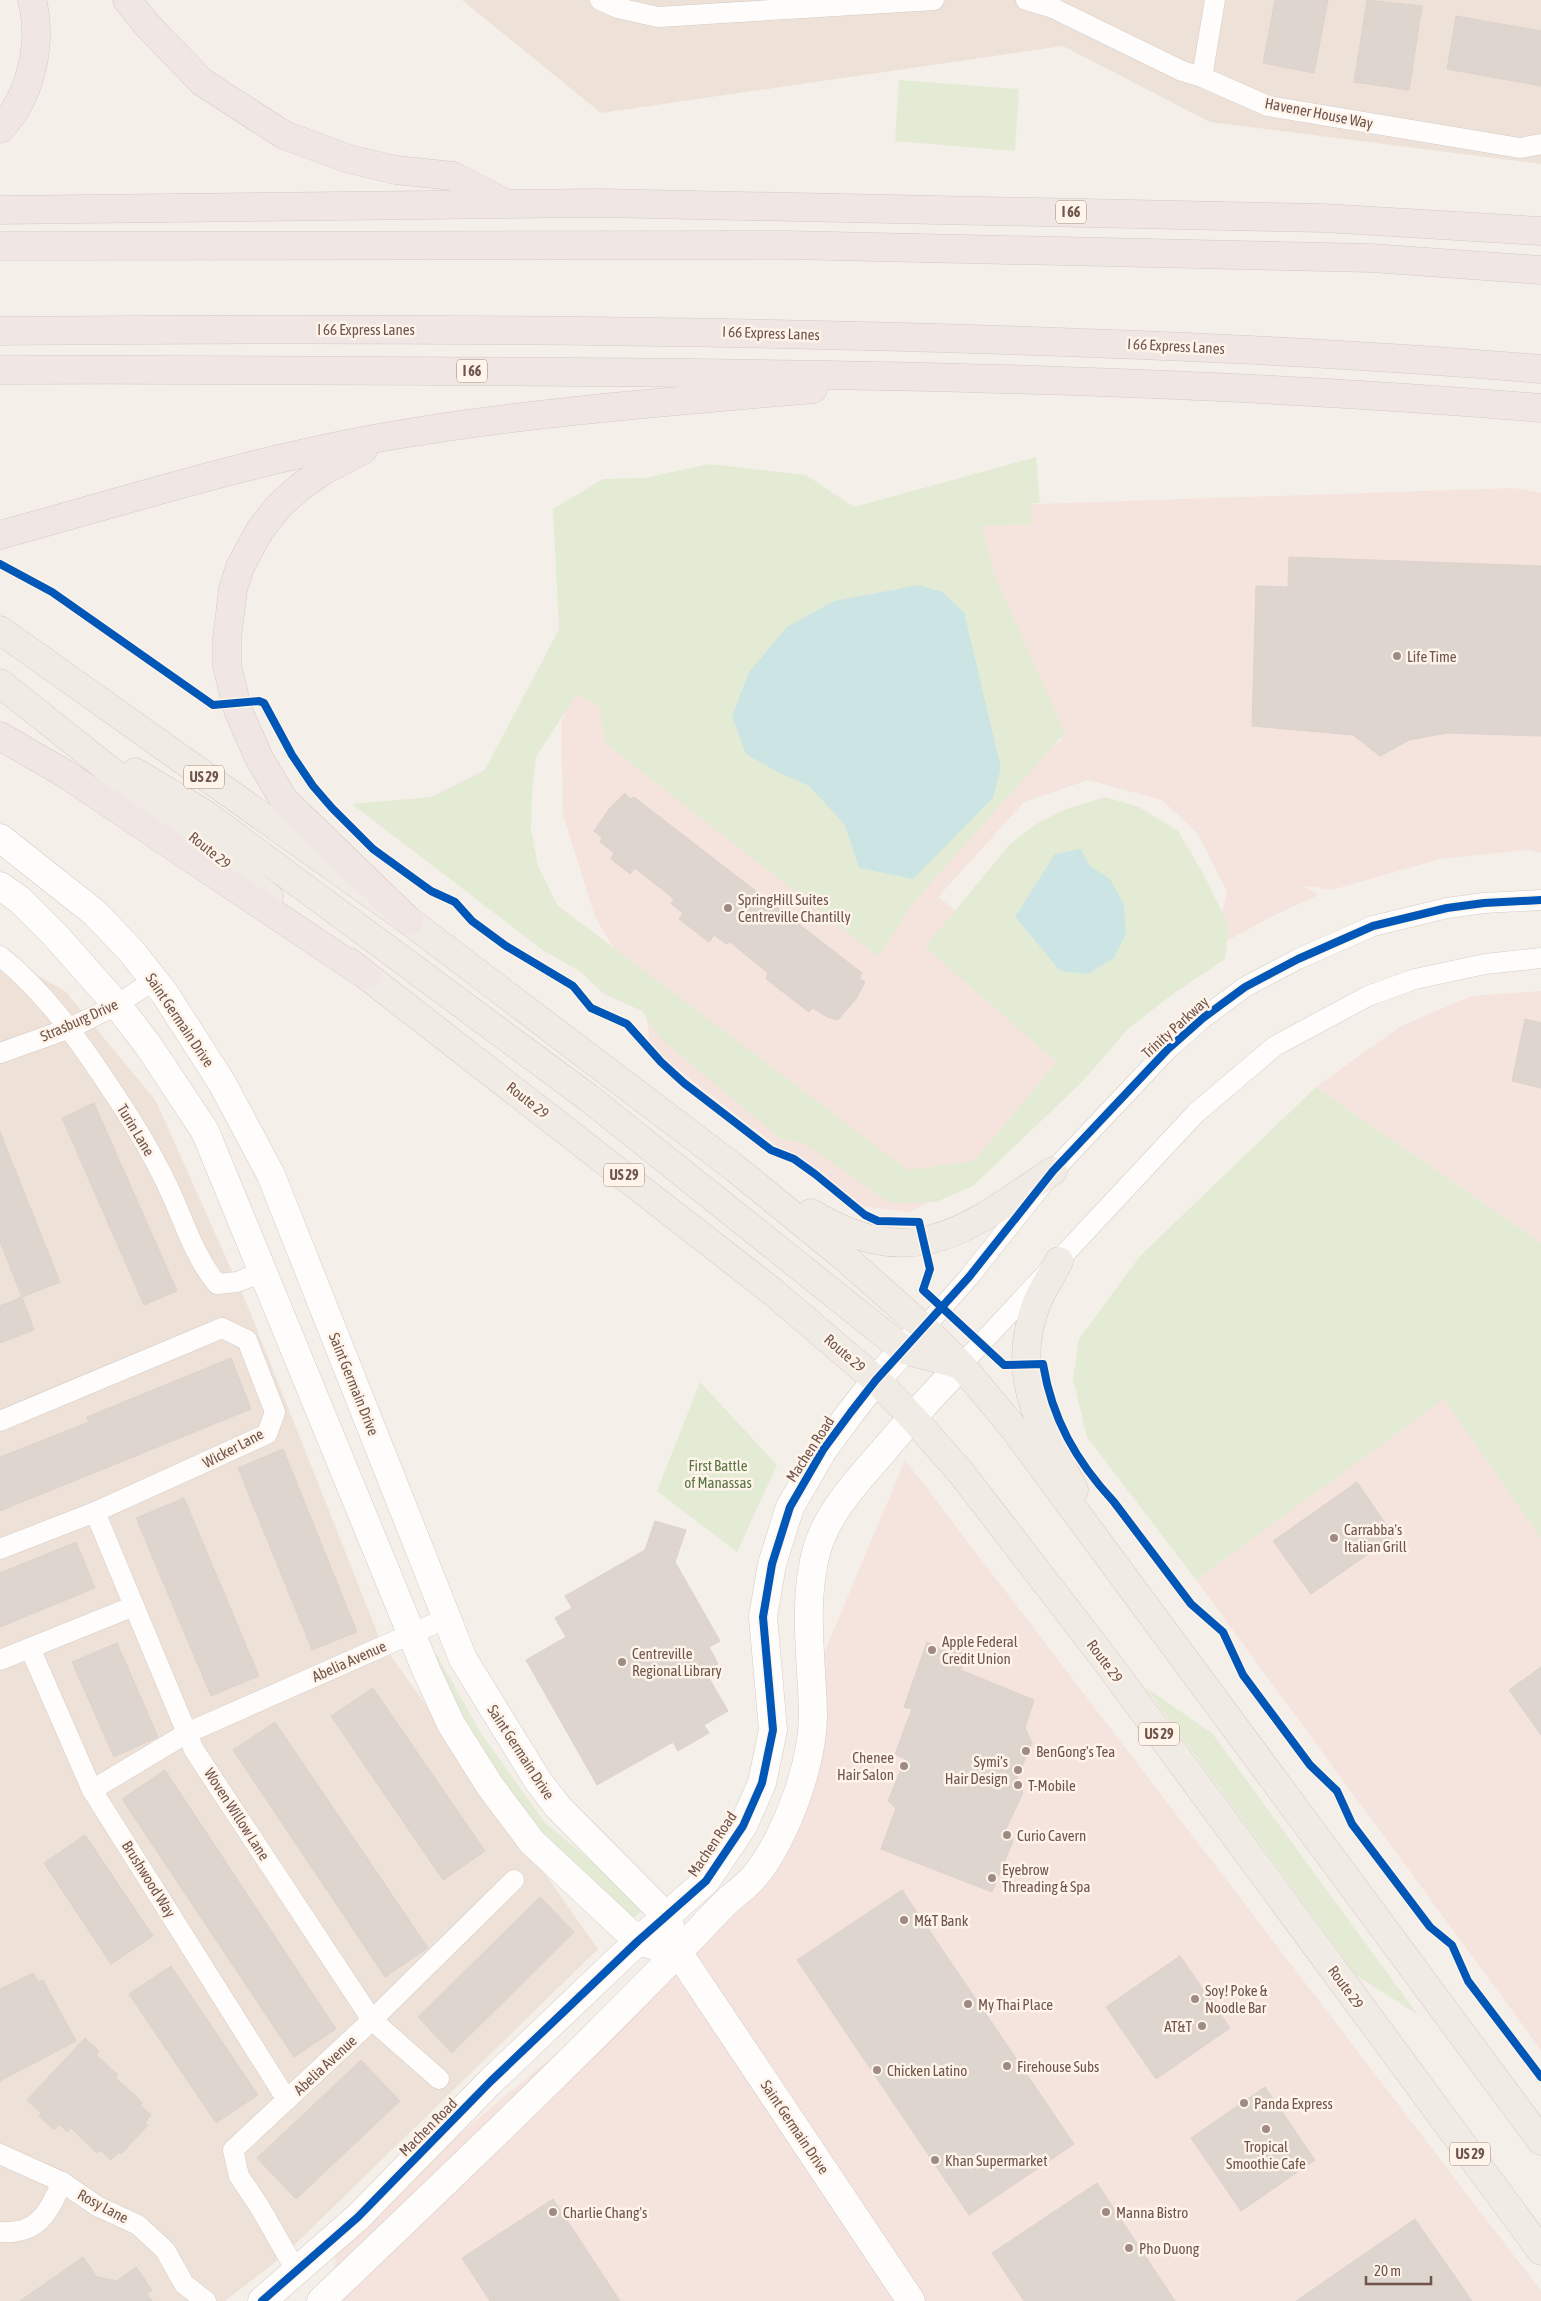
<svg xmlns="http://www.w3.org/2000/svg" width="1541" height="2301" font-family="'Asap Condensed',sans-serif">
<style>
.residential{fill:#eee1d7}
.commercial{fill:#f5e3dd}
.green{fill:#e4ebd5;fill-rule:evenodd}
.water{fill:#cce5e4}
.building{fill:#ded5cf;stroke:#ddd2cc}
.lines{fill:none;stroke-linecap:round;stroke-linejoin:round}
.street-casing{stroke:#d4ccc7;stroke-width:21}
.secondary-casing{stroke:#d4cbc6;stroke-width:29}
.primary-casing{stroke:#d4cac6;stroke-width:29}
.highway-casing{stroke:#d4cac6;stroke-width:29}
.street{stroke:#fefdfc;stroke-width:20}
.secondary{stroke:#fefdfc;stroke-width:28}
.primary{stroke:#f1ebe5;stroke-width:28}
.highway{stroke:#f0e6e4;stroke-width:28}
.cycleway-casing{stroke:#fef4ea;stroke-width:11}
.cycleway{stroke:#0057b8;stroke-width:8}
.poi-dot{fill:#9f8b83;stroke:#fef4ea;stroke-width:2}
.labels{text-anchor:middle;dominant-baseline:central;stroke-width:5;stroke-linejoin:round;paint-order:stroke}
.shield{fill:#fef4ea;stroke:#9b857b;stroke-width:1}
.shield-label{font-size:14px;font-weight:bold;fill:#71554c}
.street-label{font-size:15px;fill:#71554c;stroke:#fef4ea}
.poi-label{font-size:15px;fill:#71554c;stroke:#fef4ea;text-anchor:start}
.park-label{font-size:15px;fill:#597644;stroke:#fef4ea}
</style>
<rect width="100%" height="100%" fill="#f5efe9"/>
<g class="residential">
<path d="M 462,0 L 1541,0 L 1541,164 L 1210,122 L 1063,46 L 601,113 Z"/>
<path d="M 0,953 L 66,992 L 156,1101 L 248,1307 L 381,1642 L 598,1949 L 283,2256 L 225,2301 L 0,2301 Z"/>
</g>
<g class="commercial">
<path d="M 1514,488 L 1541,493 L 1541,853 L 1527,850 L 1440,859 L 1332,890 L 1301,885 L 1318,895 L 1275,915 L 1228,940 L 1219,927 L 1227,892 L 1198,834 L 1162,800 L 1088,780 L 1024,802 L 938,897 L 1115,1035 L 984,1175 L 909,1212 L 853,1205 L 650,1048 L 645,1000 L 595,917 L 563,814 L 561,724 L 583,662 L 1011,768 L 1061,741 L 952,498 L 977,506 Z"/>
<path d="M 1541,991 L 1541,1243 L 1316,1087 L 1401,1026 L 1472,996 Z"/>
<path d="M 1444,1398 L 1541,1538 L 1541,2050 L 1196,1580 Z"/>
<path d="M 905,1460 L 1541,2291 L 1541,2301 L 925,2301 L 694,1974 L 911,2301 L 334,2301 L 336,2237 L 678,1952 L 791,1806 L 812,1682 Z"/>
</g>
<g class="green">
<path d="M 899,80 L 1019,89 L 1015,151 L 895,141 Z"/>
<path d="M 1036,457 L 1040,503 L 1031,503 L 1032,524 L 982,526 L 994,574 L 1065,733 L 912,904 L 879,957 L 606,744 L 599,707 L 577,694 L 536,757 L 532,793 L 531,829 L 538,866 L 557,905 L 908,1170 L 974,1161 L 1057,1062 L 925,947 L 1010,844 L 1038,823 L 1066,809 L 1105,797 L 1139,807 L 1178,831 L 1205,877 L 1229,927 L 1225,959 L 1174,993 L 1128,1029 L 1082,1082 L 973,1186 L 936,1202 L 890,1203 L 804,1143 L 781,1139 L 662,1040 L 642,1011 L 604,994 L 581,972 L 544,951 L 352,804 L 431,797 L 485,770 L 559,629 L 553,509 L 603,479 L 645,478 L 709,464 L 806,475 L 854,507 ZM 746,754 L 993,798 L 859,868 L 845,825 L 809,786 L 777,772 ZM 1081,849 L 1090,866 L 1114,958 L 1088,974 L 1060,971 L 1015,917 Z"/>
<path d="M 1316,1087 L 1541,1243 L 1541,1538 L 1444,1399 L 1196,1580 L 1087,1437 L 1073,1379 L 1079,1339 L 1140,1256 Z"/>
<path d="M 700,1382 L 777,1465 L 737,1552 L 657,1491 Z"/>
<path d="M 437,1655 L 479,1730 L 545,1823 L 630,1893 L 640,1907 L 640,1913 L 632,1919 C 610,1898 586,1878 565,1857 C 510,1799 465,1731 434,1658 Z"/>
<path d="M 1145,1687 L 1212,1733 L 1418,2015 L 1356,1975 Z"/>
</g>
<g class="water">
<path d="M 919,585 L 942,592 L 964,612 L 1001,768 L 993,798 L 913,879 L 859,868 L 845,825 L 809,786 L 777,772 L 746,754 L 732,716 L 749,672 L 787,627 L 834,601 Z"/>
<path d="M 1081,849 L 1090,866 L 1110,879 L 1124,904 L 1126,934 L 1114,958 L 1088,974 L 1060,971 L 1015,917 L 1055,854 Z"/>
</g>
<g class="building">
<path d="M 1275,0 L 1328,0 L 1314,73 L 1263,63 Z"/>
<path d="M 1367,0 L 1422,6 L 1409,90 L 1354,82 Z"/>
<path d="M 1456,16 L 1541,31 L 1541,86 L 1447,69 Z"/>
<path d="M 1289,557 L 1541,566 L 1541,736 L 1447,733 L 1409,740 L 1380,756 L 1353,735 L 1252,726 L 1256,586 L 1288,587 Z"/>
<path d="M 625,793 L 630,799 L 634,797 L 862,973 L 859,978 L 865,982 L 856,999 L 838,1020 L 827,1017 L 813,1008 L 809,1012 L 766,979 L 768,973 L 730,942 L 726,944 L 714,935 L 709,942 L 679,919 L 683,913 L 671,904 L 674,899 L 635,868 L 630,874 L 611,859 L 614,853 L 600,842 L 602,838 L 594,831 L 609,809 Z"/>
<path d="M 1525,1019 L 1541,1023 L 1541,1088 L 1512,1081 Z"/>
<path d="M 94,1103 L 177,1291 L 144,1305 L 62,1118 Z"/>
<path d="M 0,1132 L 60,1282 L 22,1297 L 0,1242 Z"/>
<path d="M 22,1297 L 34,1330 L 0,1343 L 0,1306 Z"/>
<path d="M 231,1358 L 251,1409 L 0,1511 L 0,1457 L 89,1422 L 87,1417 Z"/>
<path d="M 283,1449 L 357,1632 L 312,1650 L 238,1468 Z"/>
<path d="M 1357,1482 L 1394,1536 L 1311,1594 L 1273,1541 Z"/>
<path d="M 184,1498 L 259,1676 L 211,1696 L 136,1518 Z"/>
<path d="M 655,1521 L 686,1530 L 675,1562 L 720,1641 L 709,1647 L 718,1664 L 705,1671 L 728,1711 L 704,1725 L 709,1733 L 678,1751 L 673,1742 L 597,1785 L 526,1660 L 566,1637 L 555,1618 L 572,1608 L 565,1596 L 645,1550 Z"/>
<path d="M 76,1542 L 95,1588 L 0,1627 L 0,1573 Z"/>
<path d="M 927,1642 L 948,1652 L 951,1648 L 967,1655 L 961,1670 L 1034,1700 L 1025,1728 L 1032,1743 L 1017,1778 L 1023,1793 L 1006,1829 L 1013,1841 L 992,1892 L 881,1849 L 896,1808 L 888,1801 L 905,1759 L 895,1754 L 912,1709 L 904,1707 Z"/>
<path d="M 117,1643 L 158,1737 L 114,1757 L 72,1662 Z"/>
<path d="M 1541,1667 L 1541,1735 L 1509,1690 Z"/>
<path d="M 373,1688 L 485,1851 L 443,1880 L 331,1716 Z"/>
<path d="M 275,1722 L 428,1948 L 385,1977 L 233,1750 Z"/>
<path d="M 165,1770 L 336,2029 L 294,2057 L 122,1799 Z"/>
<path d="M 85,1835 L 153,1936 L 111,1964 L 44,1863 Z"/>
<path d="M 902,1890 L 1074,2144 L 969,2215 L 797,1960 Z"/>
<path d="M 540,1897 L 574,1932 L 452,2053 L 418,2017 Z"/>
<path d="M 1180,1956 L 1230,2028 L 1156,2079 L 1106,2007 Z"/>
<path d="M 171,1966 L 258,2095 L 216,2123 L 129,1994 Z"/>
<path d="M 33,1973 L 38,1982 L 43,1980 L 76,2041 L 0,2081 L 0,1989 Z"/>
<path d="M 85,2038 L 99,2051 L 96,2055 L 118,2075 L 116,2078 L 143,2103 L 140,2105 L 151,2115 L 145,2122 L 148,2125 L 121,2154 L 119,2152 L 111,2160 L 100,2150 L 97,2153 L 71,2128 L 67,2132 L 59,2124 L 54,2130 L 39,2116 L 41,2113 L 27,2100 Z"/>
<path d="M 361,2060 L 400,2101 L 296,2199 L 257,2158 Z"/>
<path d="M 1265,2087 L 1315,2160 L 1241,2211 L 1191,2138 Z"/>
<path d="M 1097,2183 L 1175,2301 L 1024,2301 L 992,2253 Z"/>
<path d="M 553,2199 L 620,2301 L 490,2301 L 462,2258 Z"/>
<path d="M 1415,2219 L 1472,2301 L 1296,2301 Z"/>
<path d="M 83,2257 L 97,2277 L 117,2281 L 136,2267 L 152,2290 L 147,2294 L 152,2301 L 20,2301 Z"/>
</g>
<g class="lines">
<defs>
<g id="street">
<path d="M 600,0 L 618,8 L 658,17 L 934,0"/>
<path d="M 1026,0 L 1053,8 L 1182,71 L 1202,77 L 1268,106 L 1520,148 L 1541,144"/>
<path d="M 1202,77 L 1215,0"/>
<path d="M 0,956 C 43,990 75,1035 105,1080 C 129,1116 151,1150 169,1189 C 184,1221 194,1256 217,1284 L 237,1282 L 263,1272"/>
<path d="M 0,1053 L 70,1028 L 117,1005 L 154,980"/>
<path d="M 924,1328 L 969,1277 L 1053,1171 L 1168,1049 L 1203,1018 L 1245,987 L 1298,959 L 1373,926 L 1447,908 L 1484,903 L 1541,900"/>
<path d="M 961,1365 L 1196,1113 L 1275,1046 L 1368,996 L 1415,979 L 1485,964 L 1541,958"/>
<path d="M 0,1421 L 222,1328 L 247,1340 L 275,1412 L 267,1434 L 95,1512 L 0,1549"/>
<path d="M 95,1512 L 194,1750 L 372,2020 L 439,2079"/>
<path d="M 30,1648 L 92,1790 L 287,2100"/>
<path d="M 0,1660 L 134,1606"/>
<path d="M 92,1790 L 187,1733 L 447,1618"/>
<path d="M 0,2154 L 62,2182 L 97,2206 L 138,2225 L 165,2250 L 184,2284 L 206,2301"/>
<path d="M 0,2232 C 38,2235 49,2212 62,2182"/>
<path d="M 297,2272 L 259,2206 L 239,2176 L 233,2150 L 372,2020 L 514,1880"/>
</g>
<g id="secondary">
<path d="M 0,838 L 95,913 L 132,952 L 165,994 L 222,1083 L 271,1175 L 463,1659 L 538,1781 L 558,1807 L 667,1917 L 678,1952 L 911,2301"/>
<path d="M 0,886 L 20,900 L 55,935 L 117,1005 L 148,1045 L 205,1131 L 427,1672 L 451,1724 L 490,1786 L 532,1842 L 638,1941 L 678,1952"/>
<path d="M 262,2301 L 358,2217 L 491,2081 L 638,1941 L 706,1881 L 743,1826 L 762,1783 L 773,1730 L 763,1617 L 772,1564 L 790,1507 L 823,1450 L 851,1412 L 876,1380 L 919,1333"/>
<path d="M 321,2301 C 457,2171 594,2041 724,1904 C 734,1895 746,1886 755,1876 C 786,1837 813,1764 813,1714 C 812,1660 802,1601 817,1549 C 828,1511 860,1478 885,1449 C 909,1420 935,1393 961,1365"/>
</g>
<g id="primary">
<path d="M 0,630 L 409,921 L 736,1169 L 844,1257 L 924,1328 L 961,1365 L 1012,1426 L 1541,2141"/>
<path d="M 0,683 L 269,897"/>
<path d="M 135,772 L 205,814 L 590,1099 L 904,1350 L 961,1365"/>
<path d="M 349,962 L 773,1292 L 876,1380 L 912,1417 L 962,1474 L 1107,1662 L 1541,2251"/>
<path d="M 811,1213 C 915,1275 965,1230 1053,1171"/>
<path d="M 1059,1261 C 1052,1275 1042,1290 1036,1305 C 1009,1379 1042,1427 1074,1490"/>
</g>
<g id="highway">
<path d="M 127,0 L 148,26 L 202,82 L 284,135 L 349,159 L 396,170 L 453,176 L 503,202"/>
<path d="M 0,129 C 31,97 43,43 32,0"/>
<path d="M 0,210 L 600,203 L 1324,218 L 1541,231"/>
<path d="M 0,246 L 788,245 L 1371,258 L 1541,270"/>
<path d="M 0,331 C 313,328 625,329 938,338 C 1139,344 1340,352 1541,369"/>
<path d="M 0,370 C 191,369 382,371 573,372 C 896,374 1219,381 1541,408"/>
<path d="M 363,450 L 323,471 L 300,487 L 279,506 L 260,530 L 240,567 L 233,589 L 227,638 L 227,666 L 238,710 L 259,758 L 284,800 L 409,921"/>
<path d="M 0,535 C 135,498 269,455 408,433 C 542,411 678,401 813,389"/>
<path d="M 0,736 L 64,773 L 367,976"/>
</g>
</defs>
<use href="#street" class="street-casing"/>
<use href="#secondary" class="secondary-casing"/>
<use href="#primary" class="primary-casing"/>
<use href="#highway" class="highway-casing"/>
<use href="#street" class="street"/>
<use href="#secondary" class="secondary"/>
<use href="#primary" class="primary"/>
<use href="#highway" class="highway"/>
<defs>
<g id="cycleway">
<path d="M 0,564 L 52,592 L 213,705 L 259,701 L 264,703 L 292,755 L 313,786 L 332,808 L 373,849 L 431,891 L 455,902 L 472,921 L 506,946 L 573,986 L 591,1008 L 627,1024 L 661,1062 L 684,1083 L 771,1150 L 794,1159 L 815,1174 L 865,1215 L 878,1221 L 919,1222 L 930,1269 L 923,1290 L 1004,1365 L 1043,1364 C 1052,1419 1076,1461 1114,1502 L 1191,1604 L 1223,1632 L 1243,1675 L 1310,1765 L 1337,1791 L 1352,1824 L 1430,1927 L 1452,1945 L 1468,1981 L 1541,2077"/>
<path d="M 262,2301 L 358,2217 L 491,2081 L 638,1941 L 706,1881 L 743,1826 L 762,1783 L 773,1730 L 763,1617 L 772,1564 L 790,1507 L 823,1450 L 851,1412 L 876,1380 L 969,1277 L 1053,1171 L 1168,1049 L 1203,1018 L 1245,987 L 1298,959 L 1373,926 L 1447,908 L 1484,903 L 1541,900"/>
</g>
</defs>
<use href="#cycleway" class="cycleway-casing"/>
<use href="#cycleway" class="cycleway"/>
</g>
<g class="poi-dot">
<circle cx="1397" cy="656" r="5"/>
<circle cx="728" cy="908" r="5"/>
<circle cx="1334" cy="1538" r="5"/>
<circle cx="932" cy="1650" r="5"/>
<circle cx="622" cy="1662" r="5"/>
<circle cx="1026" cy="1751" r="5"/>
<circle cx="904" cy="1766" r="5"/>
<circle cx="1018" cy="1770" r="5"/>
<circle cx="1018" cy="1785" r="5"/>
<circle cx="1007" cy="1835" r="5"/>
<circle cx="992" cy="1878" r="5"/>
<circle cx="904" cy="1920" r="5"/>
<circle cx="1195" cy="1999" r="5"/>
<circle cx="968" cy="2004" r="5"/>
<circle cx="1202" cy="2026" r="5"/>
<circle cx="1007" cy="2066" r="5"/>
<circle cx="877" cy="2070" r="5"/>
<circle cx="1244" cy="2103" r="5"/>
<circle cx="1266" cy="2129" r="5"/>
<circle cx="935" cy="2160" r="5"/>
<circle cx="553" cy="2212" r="5"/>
<circle cx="1106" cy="2212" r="5"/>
<circle cx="1129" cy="2248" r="5"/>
</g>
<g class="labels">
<g class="shield">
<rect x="1056" y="200.5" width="30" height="23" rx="4"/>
<rect x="457" y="359.5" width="30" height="23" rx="4"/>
<rect x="184" y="765.5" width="40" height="23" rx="4"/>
<rect x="604" y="1163.5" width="40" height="23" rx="4"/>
<rect x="1139" y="1722.5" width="40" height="23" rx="4"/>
<rect x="1450" y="2142.5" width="40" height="23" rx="4"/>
</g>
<g class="shield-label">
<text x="1071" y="212">I 66</text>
<text x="472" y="371">I 66</text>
<text x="204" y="777">US 29</text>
<text x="624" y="1175">US 29</text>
<text x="1159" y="1734">US 29</text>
<text x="1470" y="2154">US 29</text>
</g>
<g class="street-label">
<text transform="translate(1319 113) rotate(11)">Havener House Way</text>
<text x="366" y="329">I 66 Express Lanes</text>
<text transform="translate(771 333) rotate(2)">I 66 Express Lanes</text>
<text transform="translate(1176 346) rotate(3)">I 66 Express Lanes</text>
<text transform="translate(210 850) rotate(39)">Route 29</text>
<text transform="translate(79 1020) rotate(-24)">Strasburg Drive</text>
<text transform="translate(180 1020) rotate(56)">Saint Germain Drive</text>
<text transform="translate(1175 1027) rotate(-42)">Trinity Parkway</text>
<text transform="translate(528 1100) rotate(38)">Route 29</text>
<text transform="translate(136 1130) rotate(59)">Turin Lane</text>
<text transform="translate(845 1353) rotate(41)">Route 29</text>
<text transform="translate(354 1384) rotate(68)">Saint Germain Drive</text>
<text transform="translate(233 1448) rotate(-28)">Wicker Lane</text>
<text transform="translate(810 1449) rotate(-57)">Machen Road</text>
<text transform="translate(349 1661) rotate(-24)">Abelia Avenue</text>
<text transform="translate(1105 1661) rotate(53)">Route 29</text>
<text transform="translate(521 1752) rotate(57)">Saint Germain Drive</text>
<text transform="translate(237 1814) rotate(57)">Woven Willow Lane</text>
<text transform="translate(712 1844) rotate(-56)">Machen Road</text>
<text transform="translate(149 1879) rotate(58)">Brushwood Way</text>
<text transform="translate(1346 1987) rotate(54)">Route 29</text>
<text transform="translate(325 2065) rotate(-43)">Abelia Avenue</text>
<text transform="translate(428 2127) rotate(-45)">Machen Road</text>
<text transform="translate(795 2127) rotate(56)">Saint Germain Drive</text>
<text transform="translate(103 2206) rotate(28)">Rosy Lane</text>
</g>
<g class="poi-label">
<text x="1407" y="656">Life Time</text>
<text x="738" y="899">SpringHill Suites<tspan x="738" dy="17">Centreville Chantilly</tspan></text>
<text x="1344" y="1529">Carrabba's<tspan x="1344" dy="17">Italian Grill</tspan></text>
<text x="942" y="1641">Apple Federal<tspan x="942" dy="17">Credit Union</tspan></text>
<text x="632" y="1653">Centreville<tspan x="632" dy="17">Regional Library</tspan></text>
<text x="1036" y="1751">BenGong's Tea</text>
<text x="894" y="1757" text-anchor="end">Chenee<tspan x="894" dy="17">Hair Salon</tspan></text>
<text x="1008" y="1761" text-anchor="end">Symi’s<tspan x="1008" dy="17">Hair Design</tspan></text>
<text x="1028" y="1785">T-Mobile</text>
<text x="1017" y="1835">Curio Cavern</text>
<text x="1002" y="1869">Eyebrow<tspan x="1002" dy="17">Threading &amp; Spa</tspan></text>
<text x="914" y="1920">M&amp;T Bank</text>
<text x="1205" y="1990">Soy! Poke &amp;<tspan x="1205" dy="17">Noodle Bar</tspan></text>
<text x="978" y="2004">My Thai Place</text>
<text x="1192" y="2026" text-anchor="end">AT&amp;T</text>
<text x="1017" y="2066">Firehouse Subs</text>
<text x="887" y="2070">Chicken Latino</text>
<text x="1254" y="2103">Panda Express</text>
<text x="1266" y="2146" text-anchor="middle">Tropical<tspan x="1266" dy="17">Smoothie Cafe</tspan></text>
<text x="945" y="2160">Khan Supermarket</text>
<text x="563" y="2212">Charlie Chang's</text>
<text x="1116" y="2212">Manna Bistro</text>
<text x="1139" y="2248">Pho Duong</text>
</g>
<g class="park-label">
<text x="718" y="1465">First Battle<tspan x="718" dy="17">of Manassas</tspan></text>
</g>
</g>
<path d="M1366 2276v8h65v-8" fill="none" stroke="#71554c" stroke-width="2.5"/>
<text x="1374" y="2276" font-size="15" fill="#71554c" stroke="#fef4ea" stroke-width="4" paint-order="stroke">20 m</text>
</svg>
